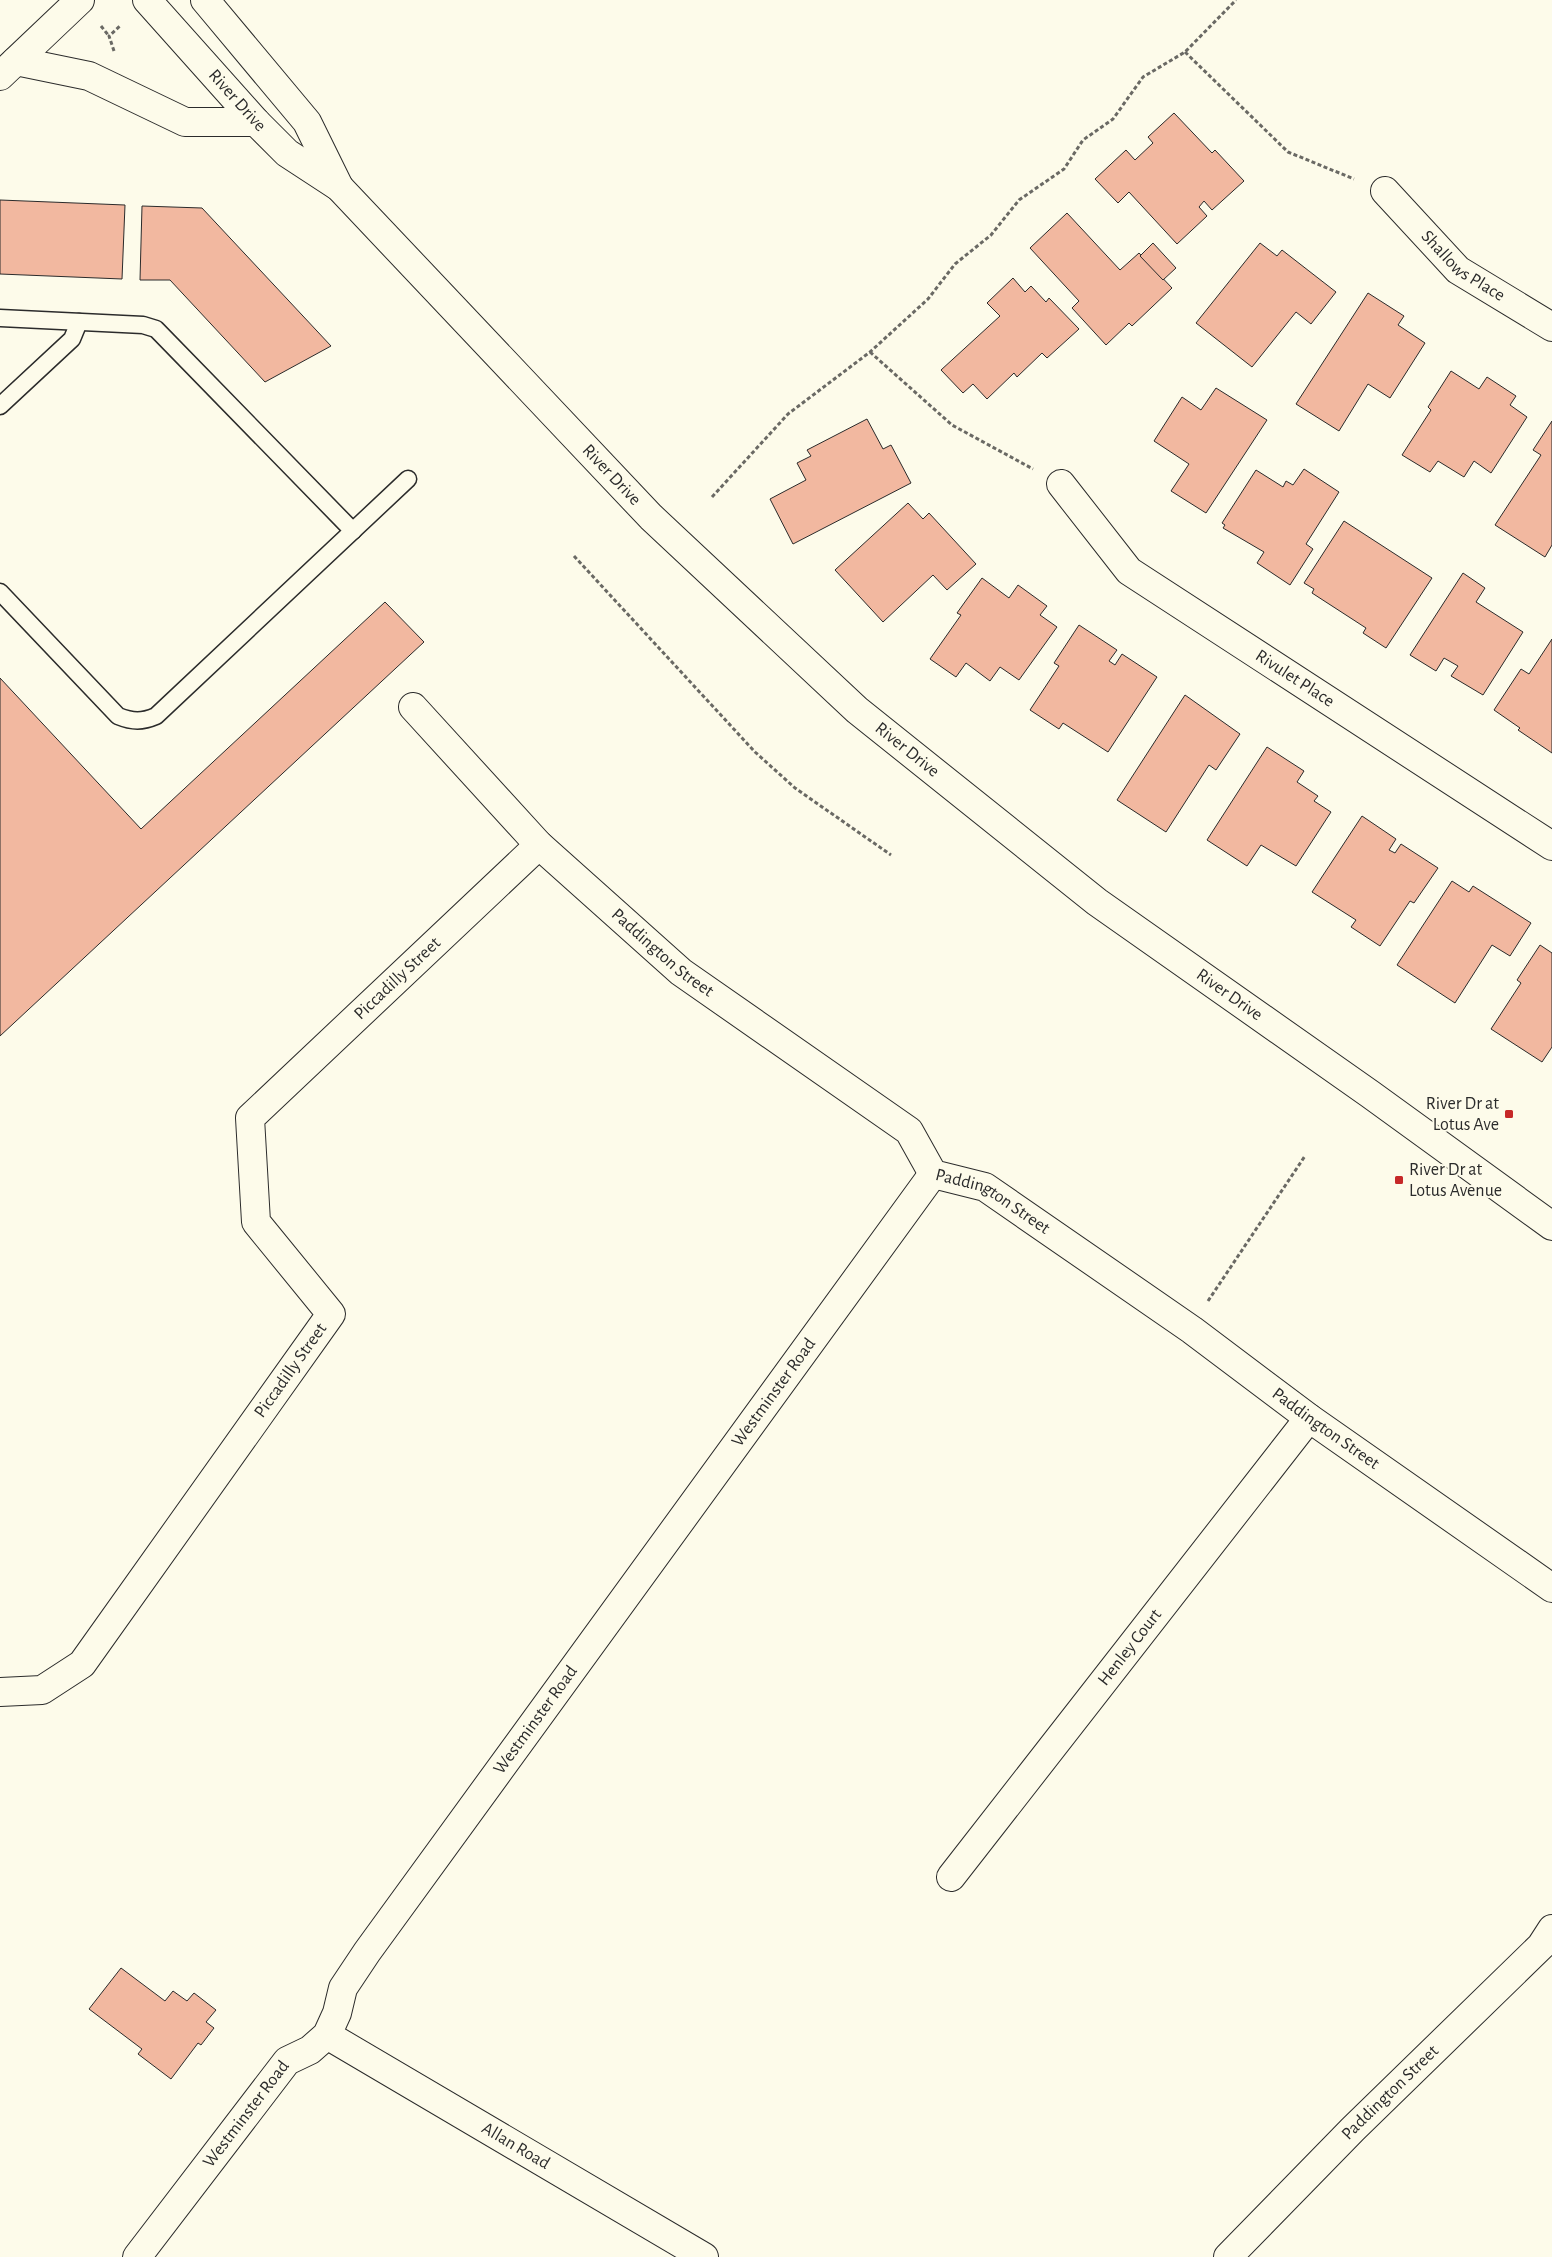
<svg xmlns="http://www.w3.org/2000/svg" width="1552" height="2257" font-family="'Alegreya Sans',sans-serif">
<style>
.building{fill:#f2b8a0;stroke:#2b2b2b}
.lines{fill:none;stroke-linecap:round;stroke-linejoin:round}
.lane-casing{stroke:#2b2b2b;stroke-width:19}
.street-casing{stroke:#2b2b2b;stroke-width:30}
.secondary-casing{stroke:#2b2b2b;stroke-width:30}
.path{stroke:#6a6964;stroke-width:3;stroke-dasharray:4 2.5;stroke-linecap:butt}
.lane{stroke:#fdfbea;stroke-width:16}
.street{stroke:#fdfbea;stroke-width:28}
.secondary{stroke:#fdfbea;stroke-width:28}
.poi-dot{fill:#c62828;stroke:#fdfbea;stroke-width:2}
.labels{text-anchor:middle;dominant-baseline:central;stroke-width:4;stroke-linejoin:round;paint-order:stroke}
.street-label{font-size:18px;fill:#2b2b2b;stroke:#fdfbea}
.poi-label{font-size:18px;fill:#2b2b2b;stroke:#fdfbea;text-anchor:end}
</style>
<rect width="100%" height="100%" fill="#fdfbea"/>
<g class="building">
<path d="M 1174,113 L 1212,153 L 1215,150 L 1244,181 L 1212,210 L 1204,201 L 1199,207 L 1207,216 L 1177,244 L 1129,192 L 1118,203 L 1095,179 L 1126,150 L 1135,160 L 1153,143 L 1148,137 Z"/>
<path d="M 0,200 L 125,205 L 122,279 L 0,274 Z"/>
<path d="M 142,206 L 202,208 L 331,346 L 265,382 L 170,280 L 140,280 Z"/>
<path d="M 1067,213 L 1120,270 L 1139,253 L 1172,288 L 1132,326 L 1129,323 L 1106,345 L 1072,308 L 1079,301 L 1030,248 Z"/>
<path d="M 1153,243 L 1176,268 L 1163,280 L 1140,256 Z"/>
<path d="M 1260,243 L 1277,256 L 1282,250 L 1336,292 L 1311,324 L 1296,312 L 1252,367 L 1196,323 Z"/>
<path d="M 1013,278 L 1025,292 L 1031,286 L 1046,302 L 1049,298 L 1079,329 L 1047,358 L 1042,353 L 1017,377 L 1014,373 L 987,399 L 973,384 L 963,393 L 941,370 L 1000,316 L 987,303 Z"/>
<path d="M 1368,293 L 1404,316 L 1398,325 L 1425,343 L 1390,398 L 1368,384 L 1339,431 L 1296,404 Z"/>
<path d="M 1451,371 L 1479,389 L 1487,377 L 1516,396 L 1510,405 L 1527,417 L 1491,473 L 1474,461 L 1464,477 L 1438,461 L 1430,472 L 1402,455 L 1431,410 L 1428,407 Z"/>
<path d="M 1216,388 L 1267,420 L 1206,513 L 1171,491 L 1189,464 L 1154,441 L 1182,397 L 1201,410 Z"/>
<path d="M 867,419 L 883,449 L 891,445 L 911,483 L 793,544 L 770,499 L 806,480 L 797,463 L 811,456 L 807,450 Z"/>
<path d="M 1552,421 L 1552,545 L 1545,557 L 1495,525 L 1541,455 L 1533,450 Z"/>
<path d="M 1304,469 L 1339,492 L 1306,544 L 1313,549 L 1290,585 L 1257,563 L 1264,552 L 1223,528 L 1225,525 L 1222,523 L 1256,470 L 1283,487 L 1286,481 L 1293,485 Z"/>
<path d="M 908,503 L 923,519 L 929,513 L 976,564 L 947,590 L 933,575 L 883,622 L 835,570 Z"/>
<path d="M 1344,521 L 1432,578 L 1386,648 L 1363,633 L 1366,628 L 1312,593 L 1314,589 L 1304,583 Z"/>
<path d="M 1463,573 L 1485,588 L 1476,602 L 1523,632 L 1483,695 L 1451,676 L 1458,666 L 1444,658 L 1436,671 L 1410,655 Z"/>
<path d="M 982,578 L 1009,598 L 1018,585 L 1047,606 L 1040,615 L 1057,627 L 1019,680 L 1000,667 L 990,681 L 966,663 L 956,677 L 930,659 L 961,615 L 957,613 Z"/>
<path d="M 385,602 L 424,642 L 0,1036 L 0,678 L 141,829 Z"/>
<path d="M 1079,625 L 1117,650 L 1109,661 L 1115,665 L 1122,654 L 1157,677 L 1108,752 L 1063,723 L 1059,729 L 1030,710 L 1059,666 L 1054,663 Z"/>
<path d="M 1552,639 L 1552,753 L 1518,730 L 1520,728 L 1494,710 L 1521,669 L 1529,674 Z"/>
<path d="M 1185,695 L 1240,734 L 1216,770 L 1209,765 L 1166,832 L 1117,800 Z"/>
<path d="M 1267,747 L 1304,771 L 1297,782 L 1318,796 L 1314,801 L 1331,812 L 1296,866 L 1261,845 L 1247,866 L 1207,840 Z"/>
<path d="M 1362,816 L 1396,839 L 1389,850 L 1395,853 L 1401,844 L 1438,868 L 1414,903 L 1410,901 L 1380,946 L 1351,927 L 1356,920 L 1312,892 Z"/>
<path d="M 1452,881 L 1469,892 L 1473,886 L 1531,923 L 1510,956 L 1492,945 L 1455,1003 L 1397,965 Z"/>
<path d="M 1540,945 L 1552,953 L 1552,1047 L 1542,1062 L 1491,1029 L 1521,983 L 1517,980 Z"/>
<path d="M 121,1968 L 165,2001 L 173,1991 L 187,2001 L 194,1993 L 216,2010 L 206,2022 L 214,2028 L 201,2045 L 198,2043 L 171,2079 L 138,2054 L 142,2049 L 89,2009 Z"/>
</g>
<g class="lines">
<defs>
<g id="lane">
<path d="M 0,318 L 143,325 L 156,329 L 353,531"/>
<path d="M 0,406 L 72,339 L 79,322"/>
<path d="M 0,592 L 118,716 C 133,722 142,722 156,716 L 408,479"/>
</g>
<g id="street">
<path id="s1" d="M 1385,191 L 1458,270 L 1552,327"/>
<path id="s2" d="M 1061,484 L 1129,571 L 1552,846"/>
<path id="s3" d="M 413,707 L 539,845 L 681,972 L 909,1131 L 933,1174 L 985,1187 L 1192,1330 L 1309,1418 L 1552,1588"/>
<path id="s4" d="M 0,1692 L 42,1690 L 82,1664 L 331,1314 L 256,1222 L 250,1118 L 539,845"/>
<path id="s5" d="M 951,1877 L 1309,1418"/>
<path id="s6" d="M 327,2035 L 704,2257"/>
<path id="s7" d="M 137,2257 L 287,2061 L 310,2050 L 327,2035 L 337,2013 L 343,1988 L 367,1952 L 933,1174"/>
<path id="s8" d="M 1228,2257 L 1353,2129 L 1541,1946 L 1552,1929"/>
</g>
<g id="secondary">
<path id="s9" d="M 147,0 L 256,122 L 287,153 L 339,187 L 651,517 L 857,710 L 1097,902 L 1370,1094 L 1552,1226"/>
<path d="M 205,0 L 307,122 L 339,187"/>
<path d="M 16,61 L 89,76 L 185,122 L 256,122"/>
<path d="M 0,76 L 80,0"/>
</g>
</defs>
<use href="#lane" class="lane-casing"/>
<use href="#street" class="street-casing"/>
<use href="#secondary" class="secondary-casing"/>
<g class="path">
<path d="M 101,26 L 109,36"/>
<path d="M 114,51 L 109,36 L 120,26"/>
<path d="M 1185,52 L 1288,152 L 1354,179"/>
<path d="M 870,352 L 952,425 L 1033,469"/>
<path d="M 712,497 L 788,414 L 870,352 L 928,299 L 955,264 L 991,235 L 1019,200 L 1064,169 L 1083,140 L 1113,119 L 1143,77 L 1185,52 L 1236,0"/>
<path d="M 574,556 L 755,752 L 795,788 L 891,855"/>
<path d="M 1208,1301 L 1305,1156"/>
</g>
<use href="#lane" class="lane"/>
<use href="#street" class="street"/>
<use href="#secondary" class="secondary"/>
</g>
<g class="poi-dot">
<rect x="1504" y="1109" width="10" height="10" rx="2.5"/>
<rect x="1394" y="1175" width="10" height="10" rx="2.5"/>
</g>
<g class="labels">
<g class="street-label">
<text stroke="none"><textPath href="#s9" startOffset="135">River Drive</textPath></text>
<text stroke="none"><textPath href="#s1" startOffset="109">Shallows Place</textPath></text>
<text stroke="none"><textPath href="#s9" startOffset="666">River Drive</textPath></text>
<text stroke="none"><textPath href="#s2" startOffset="308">Rivulet Place</textPath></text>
<text stroke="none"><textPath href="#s9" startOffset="1070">River Drive</textPath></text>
<text stroke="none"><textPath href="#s3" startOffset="351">Paddington Street</textPath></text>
<text stroke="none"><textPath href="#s4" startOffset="945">Piccadilly Street</textPath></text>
<text stroke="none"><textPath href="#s9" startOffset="1475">River Drive</textPath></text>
<text stroke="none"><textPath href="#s3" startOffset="771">Paddington Street</textPath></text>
<text stroke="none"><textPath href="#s4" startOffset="450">Piccadilly Street</textPath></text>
<text stroke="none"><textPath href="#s7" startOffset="1080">Westminster Road</textPath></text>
<text stroke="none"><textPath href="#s3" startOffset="1176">Paddington Street</textPath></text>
<text stroke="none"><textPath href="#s5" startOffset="291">Henley Court</textPath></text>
<text stroke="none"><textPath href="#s7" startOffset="675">Westminster Road</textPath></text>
<text stroke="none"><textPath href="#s8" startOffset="231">Paddington Street</textPath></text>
<text stroke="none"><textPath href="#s7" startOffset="180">Westminster Road</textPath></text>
<text stroke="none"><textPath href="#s6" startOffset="219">Allan Road</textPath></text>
</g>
<g class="poi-label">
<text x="1499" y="1104">River Dr at<tspan x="1499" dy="21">Lotus Ave</tspan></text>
<text x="1409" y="1170" text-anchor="start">River Dr at<tspan x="1409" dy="21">Lotus Avenue</tspan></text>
</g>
</g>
</svg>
